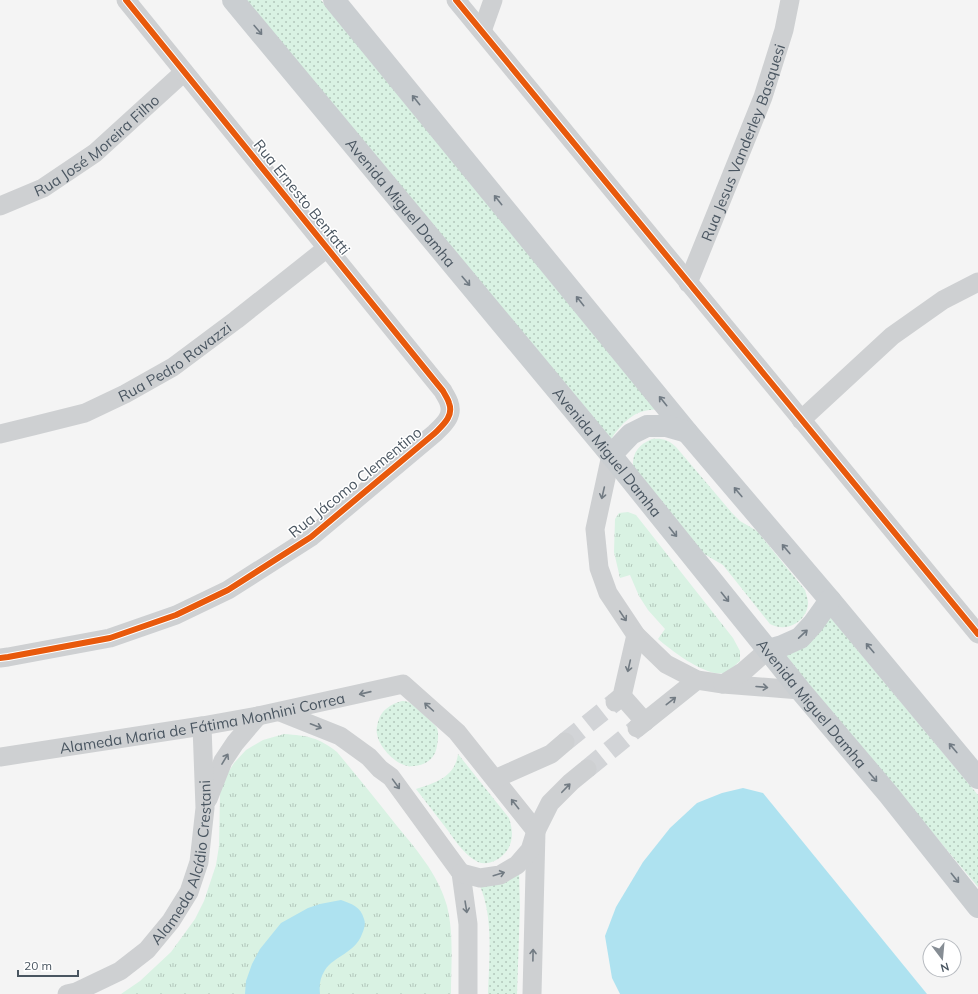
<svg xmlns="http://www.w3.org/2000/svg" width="978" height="994" font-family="Mulish,sans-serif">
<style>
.grass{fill:url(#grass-dots)}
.park{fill:url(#park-tufts)}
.water{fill:#aee2f0}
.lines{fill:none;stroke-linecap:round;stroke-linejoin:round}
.street-tunnel{stroke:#d2d4d7;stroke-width:19;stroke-dasharray:19 10;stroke-linecap:butt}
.street{stroke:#ced0d2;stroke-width:19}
.primary{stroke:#caced1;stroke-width:22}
.cycleway-casing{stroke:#fff;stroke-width:8}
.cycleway{stroke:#e8590c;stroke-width:6}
.oneway{stroke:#707a83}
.oneway2{stroke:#727b83}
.labels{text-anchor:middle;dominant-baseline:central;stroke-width:3;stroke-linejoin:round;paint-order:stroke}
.street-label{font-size:15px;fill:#4a5661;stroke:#fff}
</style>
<defs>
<pattern id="grass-dots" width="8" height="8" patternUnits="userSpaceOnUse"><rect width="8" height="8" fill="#d9f2e3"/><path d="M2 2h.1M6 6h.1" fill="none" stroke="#b2c7bb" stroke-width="1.8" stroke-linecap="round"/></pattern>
<pattern id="park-tufts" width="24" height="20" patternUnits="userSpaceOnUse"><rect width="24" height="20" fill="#d9f2e3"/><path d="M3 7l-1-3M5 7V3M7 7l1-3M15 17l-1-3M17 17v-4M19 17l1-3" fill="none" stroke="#b2c7bb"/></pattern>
</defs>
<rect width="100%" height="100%" fill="#f4f4f4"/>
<g class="grass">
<path d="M 246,0 L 321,0 L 661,410 C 637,407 622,422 610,441 Z"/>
<path d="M 652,439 C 662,438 669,440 676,447 L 732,513 L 740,521 L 757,531 L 805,590 C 806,594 808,599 808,603 C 808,615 797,626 785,627 C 780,628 774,626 770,624 L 723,565 L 699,551 L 633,468 C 632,453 638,445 652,439 Z"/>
<path d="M 826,612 L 978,795 L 978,887 L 784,656 Z"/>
<path d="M 402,701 C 404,701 406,701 408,702 C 411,702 436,725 437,728 C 439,734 438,740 437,746 C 435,759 426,765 414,766 C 413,766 408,767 408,766 C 395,764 379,747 377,734 C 376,730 377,726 378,722 C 381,710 391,704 402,701 Z"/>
<path d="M 458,754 L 509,818 C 513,830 514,843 505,853 C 499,860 487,866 478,862 C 464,855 455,840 446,828 C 436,815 426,802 416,789 C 435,783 455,777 458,754 Z"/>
<path d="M 519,871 L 520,907 L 517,994 L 488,994 C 489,959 494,916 479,884 Z"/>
</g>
<g class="park">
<path d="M 628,512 L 636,515 L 733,638 L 740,651 L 740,661 C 735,665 730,671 724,673 C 706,677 672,651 658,639 L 665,629 L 648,610 L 639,596 L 630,575 L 620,578 L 614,552 L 615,519 L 619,513 Z"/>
<path d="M 284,734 C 308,736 318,737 337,752 C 356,775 375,798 393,821 C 414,847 438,873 447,906 C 454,934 451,965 451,994 L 121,994 L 140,981 L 171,952 L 195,919 L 204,901 L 216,865 L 219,846 L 220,794 L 224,779 L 234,763 L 246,750 L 263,740 Z"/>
</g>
<g class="water">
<path d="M 743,788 L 763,793 L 927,994 L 620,994 L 612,978 L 605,936 L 616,907 L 643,862 L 670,828 L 697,803 L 722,793 Z"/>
<path d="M 341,900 C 352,904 361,907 364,919 C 366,924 364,929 362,934 C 355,953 334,956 325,970 C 320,978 319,985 320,994 L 245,994 L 246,981 L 252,964 L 260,949 L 281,923 L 308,908 L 320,904 Z"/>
</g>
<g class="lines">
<g class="street-tunnel">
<path d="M 565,742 L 615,702"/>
<path d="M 587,769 L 637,728"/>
</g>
<g class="street">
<path d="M 456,0 L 978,634"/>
<path d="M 482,31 L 493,0"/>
<path id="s1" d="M 0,206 L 43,188 L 95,153 L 184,72"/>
<path id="s2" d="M 688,283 L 763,97 L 784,30 L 790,0"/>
<path d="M 801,420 L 892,336 L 943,300 L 978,282"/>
<path id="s3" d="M 0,434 L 37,425 L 85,413 L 125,394 L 173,367 L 236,320 L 327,248"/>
<path d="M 611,455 L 595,529 L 599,568 L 608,593 L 636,635 L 666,664 L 697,680 L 723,684 L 800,690"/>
<path d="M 0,658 L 8,657 L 110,638 L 176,615 L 228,590 L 311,537 L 435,433 C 443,425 454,416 449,403 C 448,399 445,395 443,391 L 126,0"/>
<path d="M 723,684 L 744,671 L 768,650"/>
<path d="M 622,696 L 645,722"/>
<path d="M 615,702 L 622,696 L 636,635"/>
<path d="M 280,712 L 340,736 L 369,757 L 380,769 L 391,777 L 461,873 L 468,924 L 468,994"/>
<path d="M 637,728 L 697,680"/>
<path id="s4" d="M 0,757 L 202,726 L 258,716 L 403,684 L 457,732 L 536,831 L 532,994"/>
<path d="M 495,779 L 551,754 L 565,742"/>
<path d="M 208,799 L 223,761 L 235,743 L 258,716"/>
<path d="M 461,873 L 480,878 L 500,875 L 517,865 L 530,850 L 536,831 L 550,803 L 571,782 L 587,769"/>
<path id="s5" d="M 67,994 L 76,992 L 120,971 L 147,950 L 171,921 L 189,892 L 199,862 L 205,808 L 202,726"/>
</g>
<g class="primary">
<path id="s6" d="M 233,0 L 611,455 L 800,690 L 889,795 L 978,907"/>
<path d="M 334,0 L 687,432 L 830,600 L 978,778"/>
<path d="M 611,455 L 631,434 L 647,426 L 666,426 L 687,432"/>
<path d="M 768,650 L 782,646 L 800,638 L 813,624 L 830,600"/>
</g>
<defs>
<g id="cycleway">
<path d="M 456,0 L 978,634"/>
<path d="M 0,658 L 8,657 L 110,638 L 176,615 L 228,590 L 311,537 L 435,433 C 443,425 454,416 449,403 C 448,399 445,395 443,391 L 126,0"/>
</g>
</defs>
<use href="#cycleway" class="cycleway-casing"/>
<use href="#cycleway" class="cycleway"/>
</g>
<defs><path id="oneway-shaft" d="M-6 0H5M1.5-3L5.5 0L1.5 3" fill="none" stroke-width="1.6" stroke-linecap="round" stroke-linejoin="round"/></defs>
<g class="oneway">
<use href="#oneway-shaft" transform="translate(258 30) rotate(50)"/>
<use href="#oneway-shaft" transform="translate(416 100) rotate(-129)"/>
<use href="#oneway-shaft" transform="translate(498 200) rotate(-129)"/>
<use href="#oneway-shaft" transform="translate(466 281) rotate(50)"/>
<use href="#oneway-shaft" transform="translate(580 301) rotate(-129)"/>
<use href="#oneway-shaft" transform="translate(663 401) rotate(-129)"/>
<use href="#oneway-shaft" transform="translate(738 492) rotate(-130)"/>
<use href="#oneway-shaft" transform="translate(673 532) rotate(51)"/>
<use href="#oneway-shaft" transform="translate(786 549) rotate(-130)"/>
<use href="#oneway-shaft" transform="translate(725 597) rotate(51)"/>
<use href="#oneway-shaft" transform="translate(803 634) rotate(-43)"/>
<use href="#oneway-shaft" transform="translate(870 648) rotate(-130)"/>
<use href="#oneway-shaft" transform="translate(953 748) rotate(-130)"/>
<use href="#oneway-shaft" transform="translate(873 777) rotate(50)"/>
<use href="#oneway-shaft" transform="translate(955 878) rotate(51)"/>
</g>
<g class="oneway2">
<use href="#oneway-shaft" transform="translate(603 493) rotate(103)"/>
<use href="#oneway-shaft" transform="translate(623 616) rotate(56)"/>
<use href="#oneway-shaft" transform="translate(629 666) rotate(103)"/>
<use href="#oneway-shaft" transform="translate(762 687) rotate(5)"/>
<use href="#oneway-shaft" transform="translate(365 693) rotate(167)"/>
<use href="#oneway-shaft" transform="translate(671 701) rotate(-38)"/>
<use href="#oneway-shaft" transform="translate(429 707) rotate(-138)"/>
<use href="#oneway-shaft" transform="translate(316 726) rotate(21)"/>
<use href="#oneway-shaft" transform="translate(225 759) rotate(-59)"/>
<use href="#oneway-shaft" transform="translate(396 784) rotate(54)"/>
<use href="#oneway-shaft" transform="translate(566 788) rotate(-46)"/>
<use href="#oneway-shaft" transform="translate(515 804) rotate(-128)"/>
<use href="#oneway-shaft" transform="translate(499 874) rotate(-17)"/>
<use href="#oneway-shaft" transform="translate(466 907) rotate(81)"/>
<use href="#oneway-shaft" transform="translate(533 955) rotate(-89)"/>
</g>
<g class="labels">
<g class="street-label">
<text stroke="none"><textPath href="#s2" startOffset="151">Rua Jesus Vanderley Basquesi</textPath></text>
<text stroke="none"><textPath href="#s1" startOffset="115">Rua José Moreira Filho</textPath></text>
<text transform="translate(302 197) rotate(51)">Rua Ernesto Benfatti</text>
<text stroke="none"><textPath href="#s6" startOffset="263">Avenida Miguel Damha</textPath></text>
<text stroke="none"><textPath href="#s3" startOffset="191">Rua Pedro Ravazzi</textPath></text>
<text stroke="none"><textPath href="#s6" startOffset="587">Avenida Miguel Damha</textPath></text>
<text transform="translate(355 482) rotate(-39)">Rua Jácomo Clementino</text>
<text stroke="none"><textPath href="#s6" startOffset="911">Avenida Miguel Damha</textPath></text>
<text stroke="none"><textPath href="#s4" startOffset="205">Alameda Maria de Fátima Monhini Correa</textPath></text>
<text stroke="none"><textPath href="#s5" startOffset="190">Alameda Alcídio Crestani</textPath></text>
</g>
</g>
<g transform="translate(942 958) rotate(164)"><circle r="19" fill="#ffffff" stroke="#b7bbc0"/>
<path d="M0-3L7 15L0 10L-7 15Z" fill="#868d94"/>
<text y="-6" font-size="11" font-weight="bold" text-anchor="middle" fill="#4a5661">N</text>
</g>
<path d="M18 970v6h60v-6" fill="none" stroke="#4a5661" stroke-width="2"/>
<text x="24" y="970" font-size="12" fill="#4a5661" stroke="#ffffff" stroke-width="3" paint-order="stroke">20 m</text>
</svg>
